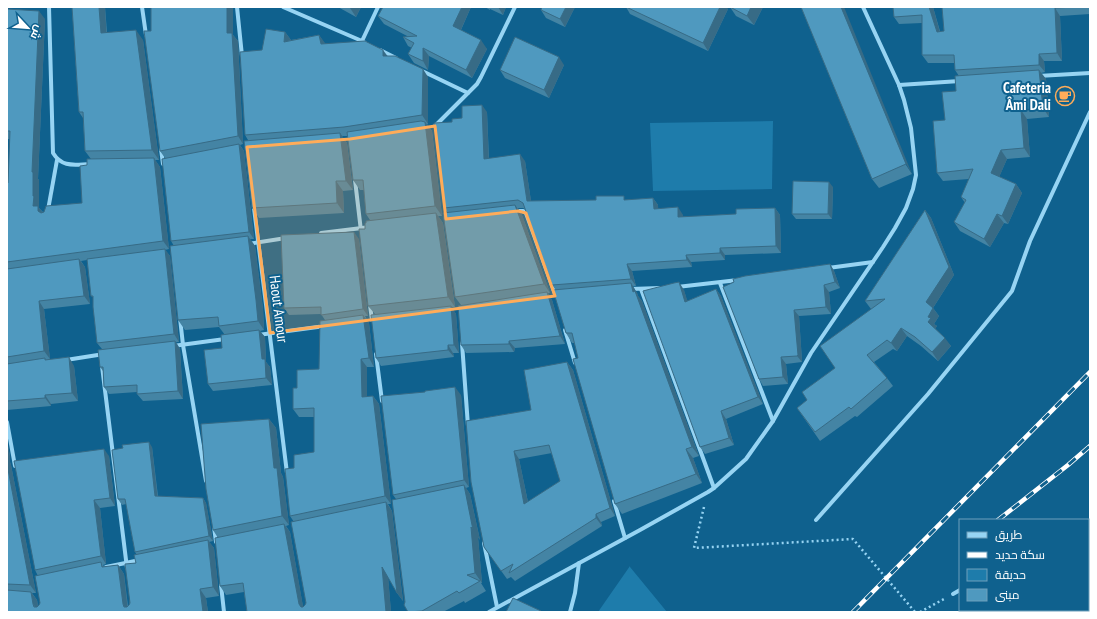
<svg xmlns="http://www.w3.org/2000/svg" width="1097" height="619" font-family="'PT Sans Narrow',Cairo,sans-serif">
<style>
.green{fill:#1e7cab}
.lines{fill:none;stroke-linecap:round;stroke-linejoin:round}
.path{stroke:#97d4f3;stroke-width:2.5;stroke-dasharray:2 3;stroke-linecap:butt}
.minor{stroke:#97d4f3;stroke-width:4}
.rail-casing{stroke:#fff;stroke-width:4.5}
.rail{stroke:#0f618e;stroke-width:3;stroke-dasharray:9;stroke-linecap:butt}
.wall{fill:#4484a4;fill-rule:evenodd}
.shaded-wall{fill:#376b86}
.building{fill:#4f99bf;stroke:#376b86;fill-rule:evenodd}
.marked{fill:#ffac59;fill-opacity:0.2;stroke:#ffac59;stroke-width:3;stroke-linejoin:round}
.labels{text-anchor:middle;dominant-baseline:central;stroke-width:4;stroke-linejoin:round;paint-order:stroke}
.poi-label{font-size:15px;font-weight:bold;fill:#fff;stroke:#0f618e;text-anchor:end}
.street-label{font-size:15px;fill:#fff;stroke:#0f618e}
</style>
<rect width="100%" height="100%" fill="#0f618e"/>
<g class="green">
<path d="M 773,121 L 772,189 L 653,191 L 650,123 Z"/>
<path d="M 630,566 L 630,567 L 667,612 L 598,612 Z"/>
</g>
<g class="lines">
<g class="path">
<path d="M 704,507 L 694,548 L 853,539 L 915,612"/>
<path d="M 920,612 L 944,599"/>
</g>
<g class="minor">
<path d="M 49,7 L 53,153 C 63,169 76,164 92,164"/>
<path d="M 142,7 L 146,35"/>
<path d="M 237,7 L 242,56"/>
<path d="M 283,7 L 362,41"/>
<path d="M 365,43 L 362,41 L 378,7"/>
<path d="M 380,50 L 396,58"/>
<path d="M 420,70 L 468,93"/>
<path d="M 1038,76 L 1090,73"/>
<path d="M 899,85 L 960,81"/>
<path d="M 436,127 L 435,126 L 477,84 L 481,77 L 515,7"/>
<path d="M 161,149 L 163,164"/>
<path d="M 355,180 L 361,231"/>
<path d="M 254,208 L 287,473"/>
<path d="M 48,210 L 57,160"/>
<path d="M 516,211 L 523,211 L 526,213 L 555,294"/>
<path d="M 321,233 L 370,227"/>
<path d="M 248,244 L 286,238"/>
<path d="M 828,268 L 873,262"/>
<path d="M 720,283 L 773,421"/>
<path d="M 677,287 L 738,280"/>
<path d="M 631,289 L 660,288"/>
<path d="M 641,289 L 714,488"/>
<path d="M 370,305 L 372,320"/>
<path d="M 180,318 L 183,345 L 206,481"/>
<path d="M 565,330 L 575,363"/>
<path d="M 258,335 L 325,326"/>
<path d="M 462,343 L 468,426"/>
<path d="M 173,346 L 225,339"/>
<path d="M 376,354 L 382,401"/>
<path d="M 66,360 L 104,354"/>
<path d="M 102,366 L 127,568"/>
<path d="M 7,422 L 15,466"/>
<path d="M 614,501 L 625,538"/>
<path d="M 816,520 L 928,394 L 1012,291 L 1030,241 L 1090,112"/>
<path d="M 1088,523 L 1090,522"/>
<path d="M 214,527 L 216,542"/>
<path d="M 484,543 L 497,607"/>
<path d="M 106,567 L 140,560"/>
<path d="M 221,585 L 224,612"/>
<path d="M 953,594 L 960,590"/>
<path d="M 489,612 L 640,530 L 708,492 L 714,488 L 746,459 L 773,421 L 811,353 L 883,247 L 895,228 L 906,208 L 913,189 L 916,175 L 911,128 L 904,100 L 899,85 L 863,7"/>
<path d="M 570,612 L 575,593 L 579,563"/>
</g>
<defs>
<g id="rail">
<path d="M 998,520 L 1068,465 L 1090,446"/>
<path d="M 853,612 L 1090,372"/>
</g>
</defs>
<use href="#rail" class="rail-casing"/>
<use href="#rail" class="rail"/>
</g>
<g class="wall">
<path d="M 72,7 L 105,7 L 107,32 L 143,40 L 159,160 L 155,160 L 160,167 L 169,249 L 165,250 L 170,256 L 179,342 L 176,342 L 180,349 L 183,399 L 143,401 L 137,394 L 137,392 L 109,394 L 104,387 L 103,371 L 100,367 L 102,349 L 97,343 L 93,297 L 91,296 L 87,260 L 81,261 L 85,267 L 90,304 L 44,309 L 50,359 L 74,366 L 78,401 L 51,404 L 51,406 L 7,410 L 7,183 L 8,183 L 10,139 L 7,139 L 7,9 L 45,19 L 38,179 L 39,180 L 39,208 L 43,212 L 82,203 L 87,165 L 91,159 L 85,151 L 83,118 L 79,112 Z"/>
<path d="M 151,7 L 233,7 L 233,35 L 238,41 L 243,144 L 240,145 L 244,151 L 254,239 L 250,239 L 255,246 L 263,309 L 264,330 L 260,331 L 265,337 L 266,362 L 270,367 L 272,385 L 213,391 L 208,384 L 222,348 L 225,335 L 219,327 L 185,330 L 178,320 L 174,246 L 171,241 L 165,158 L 160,151 L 151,31 Z"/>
<path d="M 338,7 L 361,7 L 356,17 Z"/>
<path d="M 383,7 L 471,7 L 461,30 L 487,49 L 472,78 L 429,56 L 428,70 L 414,63 L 408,54 L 412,48 L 408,46 L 403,37 L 409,37 L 384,24 L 378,16 Z"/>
<path d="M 485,7 L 506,7 L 503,15 L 490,9 L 490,10 Z"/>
<path d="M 542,7 L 575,7 L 565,27 L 546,18 L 541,10 Z"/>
<path d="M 626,7 L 728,9 L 708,51 L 630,14 Z"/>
<path d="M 730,7 L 763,7 L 754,25 L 736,16 Z"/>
<path d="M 801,7 L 912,174 L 879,188 L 872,179 Z"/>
<path d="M 893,7 L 933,7 L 940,31 L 944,31 L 942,7 L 1090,7 L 1090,14 L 1060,16 L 1062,61 L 1044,61 L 1045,72 L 1041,73 L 1046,79 L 1049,117 L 1027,119 L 1030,157 L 1007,159 L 999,177 L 1016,184 L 1022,193 L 1008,224 L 1004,223 L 990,247 L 960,231 L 954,222 L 965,203 L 961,197 L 969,179 L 943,181 L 937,173 L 945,120 L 956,91 L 959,76 L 955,70 L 955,63 L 928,63 L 922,55 L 922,23 L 899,24 L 894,17 Z"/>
<path d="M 285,32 L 291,40 L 319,35 L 325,44 L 387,56 L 428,77 L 428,124 L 427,124 L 432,131 L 442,216 L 438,216 L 443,223 L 455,307 L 451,307 L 456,314 L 459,353 L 453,353 L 454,357 L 381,366 L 376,358 L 375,314 L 368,306 L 365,229 L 366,223 L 370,220 L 366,214 L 364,190 L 360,190 L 353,180 L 348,136 L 342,136 L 347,143 L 353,190 L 343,191 L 344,213 L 259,218 L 252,208 L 248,140 L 245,135 L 262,50 Z"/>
<path d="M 564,65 L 549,98 L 505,78 L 500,70 Z"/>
<path d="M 487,112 L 489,158 L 525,161 L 531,201 L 626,200 L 653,198 L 658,205 L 658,209 L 683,215 L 683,217 L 736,214 L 775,208 L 780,215 L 781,253 L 725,255 L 725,260 L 691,262 L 692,267 L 632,271 L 636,286 L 633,286 L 637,293 L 638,296 L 642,301 L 699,456 L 693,458 L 702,483 L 622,514 L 615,504 L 575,343 L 572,343 L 566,333 L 555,289 L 552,285 L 525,209 L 523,208 L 518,208 L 522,215 L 550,293 L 548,293 L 552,300 L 565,344 L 515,348 L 514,352 L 466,353 L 461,345 L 461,305 L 455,297 L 447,212 L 444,208 L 452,122 L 462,118 Z"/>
<path d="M 833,187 L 832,219 L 796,219 L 792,214 Z"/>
<path d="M 925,210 L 931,218 L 954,275 L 933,308 L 939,316 L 934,324 L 937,326 L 935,329 L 951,346 L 938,361 L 921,346 L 907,336 L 897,351 L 893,349 L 874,362 L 887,378 L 893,386 L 857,417 L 855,416 L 820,441 L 797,408 L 807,400 L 835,368 L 871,309 L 865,301 Z"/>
<path d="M 359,239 L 368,316 L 365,316 L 369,323 L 374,367 L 367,367 L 367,396 L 373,396 L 379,404 L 391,504 L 388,504 L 392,511 L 403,601 L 397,593 L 388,577 L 391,612 L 247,612 L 244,592 L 226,595 L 220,586 L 218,538 L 213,530 L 269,419 L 276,428 L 281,473 L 283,477 L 289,525 L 286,526 L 290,532 L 303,607 L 305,605 L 306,603 L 294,522 L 290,516 L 294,468 L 314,452 L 314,417 L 299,417 L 293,409 L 297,388 L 319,369 L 325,320 L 321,314 L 289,315 L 284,308 Z"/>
<path d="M 830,264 L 834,271 L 840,288 L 829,292 L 831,314 L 799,316 L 802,361 L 802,362 L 786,364 L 788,384 L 763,386 L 759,379 L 734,282 Z"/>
<path d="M 716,289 L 721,296 L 763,404 L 726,419 L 734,445 L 705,454 L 700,447 L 684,290 L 687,301 Z"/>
<path d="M 567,362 L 573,370 L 615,516 L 601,522 L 602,526 L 515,581 L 511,577 L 507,579 L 484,547 L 466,421 L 531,410 ZM 552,453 L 560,481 L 528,502 L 519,459 Z"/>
<path d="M 461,395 L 469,487 L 466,488 L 470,494 L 480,540 L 478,537 L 482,583 L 481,583 L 486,591 L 465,603 L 464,601 L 443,612 L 408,612 L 405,602 L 396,499 L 393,495 Z"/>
<path d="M 7,441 L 10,456 L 10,462 L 11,465 L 36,593 L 32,593 L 37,600 L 38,606 L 39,605 L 40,603 L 38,576 L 35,570 L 109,456 L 115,506 L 100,508 L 106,564 L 103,565 L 105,567 L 118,565 L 124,574 L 128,606 L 129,605 L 137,555 L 135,552 L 126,504 L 122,505 L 118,499 L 152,447 L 158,496 L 203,498 L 206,503 L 213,541 L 209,542 L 214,548 L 219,596 L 206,598 L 208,612 L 7,612 Z"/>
</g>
<g class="shaded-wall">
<path d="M 99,7 L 105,7 L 107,42 L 101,33 Z"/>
<path d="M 227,7 L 233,7 L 233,35 L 238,41 L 243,144 L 238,136 L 227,33 Z"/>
<path d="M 351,7 L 361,7 L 356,17 L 350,8 Z"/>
<path d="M 462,7 L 471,7 L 459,34 L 453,26 Z"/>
<path d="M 498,7 L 506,7 L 503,15 Z"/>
<path d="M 566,7 L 575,7 L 565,27 L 560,19 Z"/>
<path d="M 720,7 L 727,7 L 728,9 L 708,51 L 703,43 Z"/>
<path d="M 751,7 L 763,7 L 754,25 L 747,16 Z"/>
<path d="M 841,7 L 844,7 L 912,174 L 906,164 Z"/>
<path d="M 929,7 L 933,7 L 942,40 L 937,32 Z"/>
<path d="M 1055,8 L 1060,16 L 1062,61 L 1057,53 Z"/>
<path d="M 39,11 L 45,19 L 38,179 L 39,180 L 39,208 L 44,214 L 44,220 L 33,206 L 32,172 Z"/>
<path d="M 136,30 L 143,40 L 159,160 L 152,150 Z"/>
<path d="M 285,32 L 291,40 L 284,42 Z"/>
<path d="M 319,35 L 325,43 L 327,52 L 321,44 Z"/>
<path d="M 481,40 L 487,49 L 472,78 L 466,70 Z"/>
<path d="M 423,48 L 429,56 L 428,70 L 423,61 Z"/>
<path d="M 383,50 L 389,58 L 383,56 Z"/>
<path d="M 1039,54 L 1044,61 L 1045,72 L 1039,65 Z"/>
<path d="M 559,57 L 564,65 L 549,98 L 544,90 Z"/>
<path d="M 423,69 L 428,77 L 428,124 L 422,115 Z"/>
<path d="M 1039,70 L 1046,79 L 1049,117 L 1043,108 Z"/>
<path d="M 482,105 L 487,112 L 489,166 L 484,159 Z"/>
<path d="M 1021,110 L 1027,119 L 1030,157 L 1024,148 Z"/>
<path d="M 425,122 L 432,131 L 442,216 L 435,206 Z"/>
<path d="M 340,133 L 347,143 L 353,190 L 346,181 Z"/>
<path d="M 239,144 L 244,151 L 254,239 L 249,232 Z"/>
<path d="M 1001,150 L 1007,159 L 997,182 L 991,173 Z"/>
<path d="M 520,154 L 525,161 L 532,208 L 527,201 Z"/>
<path d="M 154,158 L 160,167 L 169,249 L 163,241 Z"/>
<path d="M 336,181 L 343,191 L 344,213 L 337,203 Z"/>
<path d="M 829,182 L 833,187 L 832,219 L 828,214 Z"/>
<path d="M 1016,184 L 1022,193 L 1008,224 L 1002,216 Z"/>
<path d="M 653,198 L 658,205 L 659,216 L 654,209 Z"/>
<path d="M 515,205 L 522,215 L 550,293 L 544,284 Z"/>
<path d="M 678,207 L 683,215 L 683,224 L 678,217 Z"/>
<path d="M 775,208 L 780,215 L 781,253 L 776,246 Z"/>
<path d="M 925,210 L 931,218 L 954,275 L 931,311 L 926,302 Z"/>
<path d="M 436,213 L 443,223 L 455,307 L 448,297 Z"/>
<path d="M 997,214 L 1004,223 L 990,247 L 984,239 Z"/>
<path d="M 354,232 L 359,239 L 368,316 L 363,309 Z"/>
<path d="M 248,236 L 255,246 L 263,309 L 264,330 L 258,321 Z"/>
<path d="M 720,248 L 725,255 L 725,260 L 720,253 Z"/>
<path d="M 165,249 L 170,256 L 179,342 L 174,334 Z"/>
<path d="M 686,255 L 691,262 L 692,267 L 687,260 Z"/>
<path d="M 79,259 L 85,267 L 90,304 L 84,296 Z"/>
<path d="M 627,264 L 632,271 L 636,286 L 631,279 Z"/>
<path d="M 830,264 L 834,271 L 840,288 L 835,282 Z"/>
<path d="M 679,282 L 684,290 L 690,309 L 685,302 Z"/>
<path d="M 631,283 L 637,293 L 638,296 L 642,301 L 699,456 L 692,447 L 633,292 Z"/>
<path d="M 824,285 L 829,292 L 831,314 L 826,307 Z"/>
<path d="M 716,289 L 721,296 L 763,404 L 758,397 Z"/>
<path d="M 547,292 L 552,300 L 565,344 L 560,336 Z"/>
<path d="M 39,301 L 44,309 L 50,359 L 44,351 Z"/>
<path d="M 451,306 L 456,314 L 459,353 L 454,345 Z"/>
<path d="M 933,308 L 939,316 L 934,324 L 937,326 L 934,331 L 928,322 L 928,317 Z"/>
<path d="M 794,310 L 799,316 L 802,361 L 802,362 L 797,356 Z"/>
<path d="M 363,315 L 369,323 L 374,367 L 369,358 Z"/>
<path d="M 901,328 L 907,336 L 897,351 L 891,343 Z"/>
<path d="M 259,330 L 265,337 L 266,362 L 270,367 L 272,385 L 266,378 L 262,359 Z"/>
<path d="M 945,338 L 951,346 L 938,361 L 932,352 Z"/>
<path d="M 175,341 L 180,349 L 183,399 L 178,391 Z"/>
<path d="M 509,341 L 515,348 L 514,352 L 509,344 Z"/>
<path d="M 448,345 L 453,353 L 454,357 L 448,350 Z"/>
<path d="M 69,357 L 74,366 L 78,401 L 72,393 Z"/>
<path d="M 781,357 L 786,364 L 788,384 L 783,377 Z"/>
<path d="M 361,359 L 367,367 L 367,405 L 362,397 Z"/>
<path d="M 567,362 L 573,370 L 615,516 L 610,508 Z"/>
<path d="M 455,387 L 461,395 L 469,487 L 464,480 Z"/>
<path d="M 45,395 L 51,404 L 51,406 L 45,398 Z"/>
<path d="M 373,396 L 379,404 L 391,504 L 385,496 Z"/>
<path d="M 721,411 L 726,419 L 734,445 L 729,438 Z"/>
<path d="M 269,419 L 276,428 L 281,473 L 283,477 L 289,525 L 282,516 L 274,468 Z"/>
<path d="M 7,441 L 10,456 L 10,462 L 11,465 L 36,593 L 30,585 L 7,464 Z"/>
<path d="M 149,442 L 152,447 L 158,501 L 155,496 Z"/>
<path d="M 104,449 L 109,456 L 115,506 L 110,498 Z"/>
<path d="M 686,449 L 693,458 L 702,483 L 696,474 Z"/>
<path d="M 514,451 L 519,459 L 530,512 L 524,504 Z"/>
<path d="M 464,485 L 470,494 L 480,540 L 478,537 L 482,583 L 475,573 Z"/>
<path d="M 203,498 L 206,503 L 213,541 L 209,536 Z"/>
<path d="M 94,500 L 100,508 L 106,564 L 101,556 Z"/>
<path d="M 386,502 L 392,511 L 403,601 L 397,593 Z"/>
<path d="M 596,514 L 601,522 L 602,526 L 596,518 Z"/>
<path d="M 284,524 L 290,532 L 304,612 L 299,604 Z"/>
<path d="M 208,540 L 214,548 L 219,596 L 213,587 Z"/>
<path d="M 118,565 L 124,574 L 128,612 L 123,604 Z"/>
<path d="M 382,567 L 388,575 L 391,612 L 386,612 Z"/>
<path d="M 200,589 L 206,598 L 208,612 L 203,612 Z"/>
<path d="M 31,592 L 37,600 L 39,612 L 33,604 Z"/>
</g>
<g class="building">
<path d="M 72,7 L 99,7 L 101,33 L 136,30 L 152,150 L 85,151 L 83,112 L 79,112 Z"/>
<path d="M 151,7 L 227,7 L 227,33 L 232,33 L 238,136 L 160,151 L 144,31 L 151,31 Z"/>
<path d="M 383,7 L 462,7 L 453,26 L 481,40 L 466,70 L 423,48 L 423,61 L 408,54 L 414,43 L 403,37 L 417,36 L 378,16 Z"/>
<path d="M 542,7 L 566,7 L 560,19 L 541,10 Z"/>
<path d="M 626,7 L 720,7 L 703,43 Z"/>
<path d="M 730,7 L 751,7 L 747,16 Z"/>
<path d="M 801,7 L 841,7 L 906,164 L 872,179 Z"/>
<path d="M 893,7 L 929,7 L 937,32 L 944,31 L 942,7 L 1076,7 L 1055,8 L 1057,53 L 1039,54 L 1039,65 L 955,70 L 954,55 L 922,55 L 922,15 L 894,17 Z"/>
<path d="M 7,9 L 39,11 L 32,172 L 33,172 L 33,196 L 34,196 L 33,206 L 38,206 L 38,211 L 41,213 L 44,212 L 46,206 L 82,203 L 80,166 L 87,165 L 87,159 L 154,158 L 163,241 L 7,262 L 7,183 L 8,183 L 10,131 L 7,131 Z"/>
<path d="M 266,29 L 285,32 L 284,42 L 319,35 L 321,44 L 365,41 L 383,50 L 383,56 L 395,56 L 423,69 L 422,115 L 344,127 L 245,135 L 240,52 L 262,50 Z"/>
<path d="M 515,37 L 559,57 L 544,90 L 500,70 Z"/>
<path d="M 1039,70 L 1043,108 L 1021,110 L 1024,148 L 1001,150 L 991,173 L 1016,184 L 1002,216 L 997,214 L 984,239 L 954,222 L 966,200 L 961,197 L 973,169 L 937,173 L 933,121 L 945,120 L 942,92 L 956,91 L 955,76 Z"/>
<path d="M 482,105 L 484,159 L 520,154 L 527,201 L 596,200 L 596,196 L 624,196 L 624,200 L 653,198 L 654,209 L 678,207 L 678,217 L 736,214 L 736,209 L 775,208 L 776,246 L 720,248 L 720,253 L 686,255 L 687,260 L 627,264 L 631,279 L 552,285 L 523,203 L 518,200 L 444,208 L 434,123 L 452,122 L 452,119 L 462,118 L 462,106 Z"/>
<path d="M 421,121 L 425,122 L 435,206 L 366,214 L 363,180 L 353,180 L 347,132 Z"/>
<path d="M 340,133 L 346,181 L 336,181 L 337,203 L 252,208 L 244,141 Z"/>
<path d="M 239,144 L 249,232 L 171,241 L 162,159 Z"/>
<path d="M 793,181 L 829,182 L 828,214 L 792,214 Z"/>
<path d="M 515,205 L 544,284 L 455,297 L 443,213 Z"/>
<path d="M 925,210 L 949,267 L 926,302 L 933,308 L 928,317 L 931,318 L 928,322 L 945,338 L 932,352 L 915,337 L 901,328 L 891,343 L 887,340 L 867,355 L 887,378 L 851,409 L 849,407 L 815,432 L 797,408 L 807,400 L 802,392 L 835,368 L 820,346 L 885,299 L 865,301 Z"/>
<path d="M 436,213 L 448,297 L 368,306 L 359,229 L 365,229 L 365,223 L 366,223 L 366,221 Z"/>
<path d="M 354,232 L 363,309 L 321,315 L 321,307 L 284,308 L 281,235 Z"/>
<path d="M 248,236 L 256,300 L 258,321 L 219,326 L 218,317 L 178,320 L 170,246 Z"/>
<path d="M 165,249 L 174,334 L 97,343 L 93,307 L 93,296 L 91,296 L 87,259 Z"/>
<path d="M 79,259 L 84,296 L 39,301 L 44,351 L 7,357 L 7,269 Z"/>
<path d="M 830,264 L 835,282 L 824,285 L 826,307 L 794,310 L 798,355 L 797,356 L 781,357 L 783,377 L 759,379 L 723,287 L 734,282 L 733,279 L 745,276 Z"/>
<path d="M 679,282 L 685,302 L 716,289 L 758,397 L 721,411 L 729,438 L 700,447 L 643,291 L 674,283 Z"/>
<path d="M 631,283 L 633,292 L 635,291 L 692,447 L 686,449 L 696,474 L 615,504 L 573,359 L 578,358 L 572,333 L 566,333 L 553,290 Z"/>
<path d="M 547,292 L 560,336 L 509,341 L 509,344 L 461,345 L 458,306 Z"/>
<path d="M 451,306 L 454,345 L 448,345 L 448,350 L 376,358 L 371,315 Z"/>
<path d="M 363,315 L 369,358 L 361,359 L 362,397 L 373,396 L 385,496 L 290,516 L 285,469 L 294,468 L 294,455 L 314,452 L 314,408 L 293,409 L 293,388 L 297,388 L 297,370 L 319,369 L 320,321 Z"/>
<path d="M 259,330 L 262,359 L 265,359 L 266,378 L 208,384 L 204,350 L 222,348 L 221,335 Z"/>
<path d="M 175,341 L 178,391 L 137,394 L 137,385 L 104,387 L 103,367 L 100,367 L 98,350 Z"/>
<path d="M 69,357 L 72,393 L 45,395 L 45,398 L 7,401 L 7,364 L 45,358 L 45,360 Z"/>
<path d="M 567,362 L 610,508 L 596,514 L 596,518 L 509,573 L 513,564 L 501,571 L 484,547 L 471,482 L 466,421 L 531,410 L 524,370 ZM 549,445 L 560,481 L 524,504 L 514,451 Z"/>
<path d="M 455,387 L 464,480 L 393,495 L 381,396 L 425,392 L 425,391 Z"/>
<path d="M 269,419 L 274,468 L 277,468 L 282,516 L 213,530 L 206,489 L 201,424 Z"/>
<path d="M 149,442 L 155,496 L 203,498 L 209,536 L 135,552 L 125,499 L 118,499 L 112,450 L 123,448 L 122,445 Z"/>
<path d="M 104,449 L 110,498 L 94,500 L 101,556 L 35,570 L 14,461 Z"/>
<path d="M 7,464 L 30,585 L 7,584 Z"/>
<path d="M 464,485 L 473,530 L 471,527 L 475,573 L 467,575 L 480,581 L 459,593 L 457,591 L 422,611 L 408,612 L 404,605 L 405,602 L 392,500 Z"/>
<path d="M 386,502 L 397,593 L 382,567 L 386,612 L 247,612 L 243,583 L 220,586 L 215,538 L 284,524 L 299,604 L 301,607 L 303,607 L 305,605 L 306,603 L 291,522 Z"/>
<path d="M 208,540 L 213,587 L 200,589 L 203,612 L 7,612 L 7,590 L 31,592 L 33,604 L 34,607 L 37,607 L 39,605 L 40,603 L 35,576 L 101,562 L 102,567 L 118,565 L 123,604 L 124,607 L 127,607 L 129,605 L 130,603 L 125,564 L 136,563 L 134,555 Z"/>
<path d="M 1090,564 L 1090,612 L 1082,612 L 1081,610 L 1088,610 L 1088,565 Z"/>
<path d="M 513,598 L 541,611 L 541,612 L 506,612 Z"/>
</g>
<path class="marked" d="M 435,126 L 446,219 L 518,211 L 526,213 L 555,296 L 270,333 L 247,147 L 350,139 Z"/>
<defs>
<symbol id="cafe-ring" viewBox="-11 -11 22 22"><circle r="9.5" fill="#0f618e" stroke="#ffac59" stroke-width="1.5"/><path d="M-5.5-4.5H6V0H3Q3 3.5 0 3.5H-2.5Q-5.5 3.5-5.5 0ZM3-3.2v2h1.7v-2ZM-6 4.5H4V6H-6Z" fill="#ffac59"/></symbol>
</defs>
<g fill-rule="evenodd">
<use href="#cafe-ring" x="1054" y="85" width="22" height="22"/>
</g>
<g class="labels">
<g class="poi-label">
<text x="1051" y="87">Cafeteria<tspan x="1051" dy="17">Âmi Dali</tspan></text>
</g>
<g class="street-label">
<text transform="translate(279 309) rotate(83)">Haout Amour</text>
</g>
</g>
<rect width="1097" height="619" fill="none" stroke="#ffffff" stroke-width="16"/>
<rect x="959" y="519" width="130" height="92" fill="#0f618e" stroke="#6fa0bb"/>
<rect x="967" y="532" width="20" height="6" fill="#97d4f3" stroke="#6fa0bb"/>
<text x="995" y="539" font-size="12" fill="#ffffff">طريق</text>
<rect x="967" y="552" width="20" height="6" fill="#ffffff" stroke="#6fa0bb"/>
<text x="995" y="559" font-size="12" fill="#ffffff">سكة حديد</text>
<rect x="967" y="569" width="20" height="12" fill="#1e7cab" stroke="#6fa0bb"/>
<text x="995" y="579" font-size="12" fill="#ffffff">حديقة</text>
<rect x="967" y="589" width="20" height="12" fill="#4f99bf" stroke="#6fa0bb"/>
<text x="995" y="599" font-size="12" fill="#ffffff">مبنى</text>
<g transform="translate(28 28) rotate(116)" stroke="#0f618e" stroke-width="3" paint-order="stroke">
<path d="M0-3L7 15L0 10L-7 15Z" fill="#ffffff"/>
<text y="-6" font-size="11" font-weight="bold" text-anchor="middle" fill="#ffffff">ش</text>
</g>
</svg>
